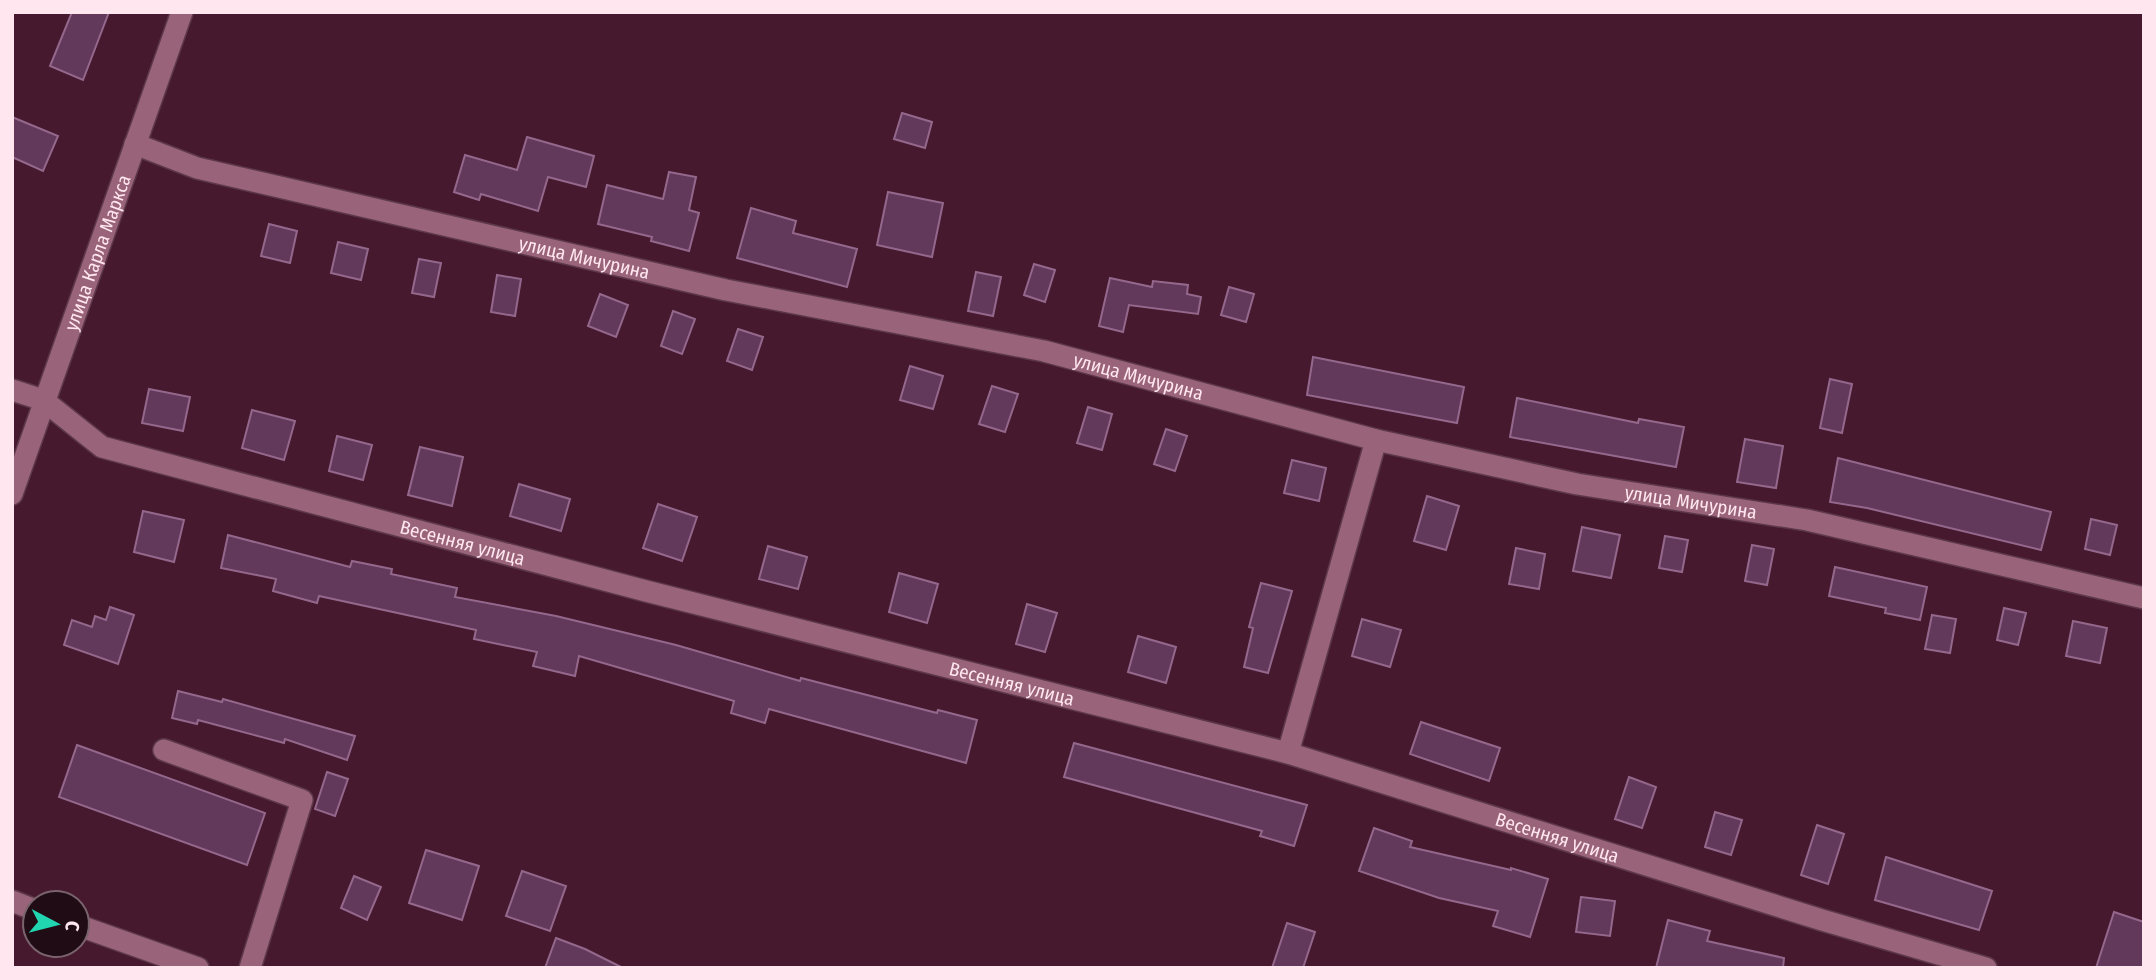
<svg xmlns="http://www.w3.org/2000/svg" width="2156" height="980" font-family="'Fira Sans Condensed',sans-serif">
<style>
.building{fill:#62395a;stroke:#94688c;stroke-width:2}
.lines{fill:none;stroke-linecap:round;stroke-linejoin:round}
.minor-casing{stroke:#5d384a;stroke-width:24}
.minor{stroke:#996379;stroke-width:21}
.labels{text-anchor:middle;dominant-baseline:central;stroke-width:6;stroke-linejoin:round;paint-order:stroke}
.street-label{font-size:19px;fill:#ffe6ef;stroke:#200c15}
</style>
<rect width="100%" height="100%" fill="#46192e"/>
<g class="building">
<path d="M 72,12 L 109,12 L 83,80 L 50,66 Z"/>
<path d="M 902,113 L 932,122 L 925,148 L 894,139 Z"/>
<path d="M 12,117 L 58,136 L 43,171 L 12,157 Z"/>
<path d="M 527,137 L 594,156 L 586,187 L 548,177 L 538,211 L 481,194 L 479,200 L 454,192 L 465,155 L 517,170 Z"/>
<path d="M 669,172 L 696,177 L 689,210 L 699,213 L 689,251 L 651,241 L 652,237 L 598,224 L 607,185 L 663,199 Z"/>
<path d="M 888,192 L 943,203 L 932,257 L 877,245 Z"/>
<path d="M 751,208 L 796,221 L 793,233 L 857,249 L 847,287 L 737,258 Z"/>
<path d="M 269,224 L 297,231 L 290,263 L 261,256 Z"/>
<path d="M 338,242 L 368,249 L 361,280 L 331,273 Z"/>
<path d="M 419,259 L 441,263 L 434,297 L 412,293 Z"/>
<path d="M 1034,264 L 1055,270 L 1045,302 L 1024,295 Z"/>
<path d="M 976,272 L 1001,277 L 993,316 L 968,311 Z"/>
<path d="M 497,275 L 521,279 L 515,316 L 491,312 Z"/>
<path d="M 1110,278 L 1152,287 L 1153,281 L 1188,285 L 1187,294 L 1201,297 L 1198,314 L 1129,305 L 1123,332 L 1099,326 Z"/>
<path d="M 1229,287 L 1254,294 L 1246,322 L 1221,315 Z"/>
<path d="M 600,294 L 628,305 L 616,337 L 588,326 Z"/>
<path d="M 673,311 L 695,319 L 682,354 L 661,346 Z"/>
<path d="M 738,329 L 763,337 L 752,370 L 727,361 Z"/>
<path d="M 1313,357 L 1464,387 L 1457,423 L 1307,395 Z"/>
<path d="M 910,366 L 943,376 L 933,409 L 900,400 Z"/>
<path d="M 1830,379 L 1852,384 L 1842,433 L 1820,428 Z"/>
<path d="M 992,386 L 1018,394 L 1005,432 L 979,424 Z"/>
<path d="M 149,389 L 190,397 L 183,431 L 142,423 Z"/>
<path d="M 1517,398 L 1638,423 L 1639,419 L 1684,427 L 1676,467 L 1510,437 Z"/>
<path d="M 1088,407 L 1112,414 L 1102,450 L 1077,443 Z"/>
<path d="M 252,410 L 295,421 L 284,460 L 242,448 Z"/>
<path d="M 1166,429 L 1187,436 L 1175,471 L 1154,464 Z"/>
<path d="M 337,436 L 372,445 L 363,480 L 329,471 Z"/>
<path d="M 1745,439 L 1783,446 L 1776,488 L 1737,482 Z"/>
<path d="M 420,447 L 463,457 L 452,506 L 408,495 Z"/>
<path d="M 1838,458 L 2051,512 L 2041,550 L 1867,508 L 1830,502 Z"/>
<path d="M 1292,460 L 1326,468 L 1319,501 L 1284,493 Z"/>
<path d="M 519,484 L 570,499 L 561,531 L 510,516 Z"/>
<path d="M 1427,496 L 1459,506 L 1446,550 L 1414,541 Z"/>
<path d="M 658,504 L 697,517 L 682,561 L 643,548 Z"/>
<path d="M 143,511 L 184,520 L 174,562 L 134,552 Z"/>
<path d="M 2091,519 L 2117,525 L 2110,555 L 2085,549 Z"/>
<path d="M 1582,527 L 1620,535 L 1611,578 L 1573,571 Z"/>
<path d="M 228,535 L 350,567 L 352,561 L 392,569 L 391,574 L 457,588 L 455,597 L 556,616 L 676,645 L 800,681 L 801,678 L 937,713 L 938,710 L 977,720 L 966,763 L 769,709 L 765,723 L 731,713 L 734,701 L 579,656 L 575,676 L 533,666 L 537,652 L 474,639 L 476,630 L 319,596 L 317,603 L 273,591 L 276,579 L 221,568 Z"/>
<path d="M 1665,536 L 1688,540 L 1682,572 L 1659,568 Z"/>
<path d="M 1752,545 L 1774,549 L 1767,585 L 1745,581 Z"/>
<path d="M 768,546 L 807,557 L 798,589 L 759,579 Z"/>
<path d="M 1516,548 L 1545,554 L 1539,589 L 1509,584 Z"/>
<path d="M 1835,567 L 1927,587 L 1920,620 L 1885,613 L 1886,608 L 1829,596 Z"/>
<path d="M 899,573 L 938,584 L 927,623 L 889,612 Z"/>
<path d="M 1261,583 L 1292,591 L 1268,673 L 1244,667 L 1253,628 L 1249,627 Z"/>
<path d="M 1027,604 L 1057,613 L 1045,652 L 1016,644 Z"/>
<path d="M 110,607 L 134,615 L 118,664 L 64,645 L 72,620 L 92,627 L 95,616 L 106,620 Z"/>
<path d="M 2004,608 L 2026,613 L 2018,645 L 1997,640 Z"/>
<path d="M 1932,615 L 1956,619 L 1950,653 L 1925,649 Z"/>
<path d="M 1362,619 L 1401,630 L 1390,667 L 1352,656 Z"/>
<path d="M 2073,621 L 2107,628 L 2100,663 L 2066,656 Z"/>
<path d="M 1138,636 L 1176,647 L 1166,683 L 1128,672 Z"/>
<path d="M 178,691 L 222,702 L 223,699 L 355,736 L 347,760 L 285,739 L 284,743 L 198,720 L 197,724 L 172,718 Z"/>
<path d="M 1421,722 L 1500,748 L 1489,781 L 1410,754 Z"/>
<path d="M 1074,743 L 1307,805 L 1294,846 L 1260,836 L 1262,831 L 1064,777 Z"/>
<path d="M 77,745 L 265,813 L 247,865 L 59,797 Z"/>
<path d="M 327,772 L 348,779 L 335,816 L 315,809 Z"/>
<path d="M 1629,777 L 1656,787 L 1642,828 L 1615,819 Z"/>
<path d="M 1715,812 L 1742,820 L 1731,855 L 1705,847 Z"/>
<path d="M 1817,825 L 1844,834 L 1828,884 L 1801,875 Z"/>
<path d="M 1374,828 L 1412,841 L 1410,847 L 1511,870 L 1511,868 L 1548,879 L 1530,937 L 1493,926 L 1498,911 L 1439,898 L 1359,871 Z"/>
<path d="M 426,850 L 479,866 L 462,920 L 409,903 Z"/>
<path d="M 1886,857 L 1992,891 L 1979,930 L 1875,900 Z"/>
<path d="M 522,871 L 566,886 L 550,931 L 506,916 Z"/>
<path d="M 354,876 L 381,887 L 367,920 L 341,908 Z"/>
<path d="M 1581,897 L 1615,901 L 1610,936 L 1576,932 Z"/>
<path d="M 2114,912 L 2144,922 L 2144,968 L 2096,968 Z"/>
<path d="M 1668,920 L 1710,931 L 1707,941 L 1784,958 L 1783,968 L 1656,968 Z"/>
<path d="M 1287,923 L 1315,932 L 1303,968 L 1272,968 Z"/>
<path d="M 556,938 L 585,949 L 623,968 L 545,968 Z"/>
</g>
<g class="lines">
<defs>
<g id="minor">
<path id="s1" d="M 135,144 L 197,168 L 726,290 L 1044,351 L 1376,440 L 1577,484 L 1807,520 L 2144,598"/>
<path id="s2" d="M 12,390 L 43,400 L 102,447 L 646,591 L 1288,753 L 1822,920 L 1986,968"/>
<path id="s3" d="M 12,494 L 182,12"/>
<path d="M 164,750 L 302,800 L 250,968"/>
<path d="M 1288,753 L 1376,440"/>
<path d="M 12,901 L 35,910"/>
<path d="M 77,925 L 198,968"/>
</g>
</defs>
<use href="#minor" class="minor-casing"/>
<use href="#minor" class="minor"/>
</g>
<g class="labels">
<g class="street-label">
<text stroke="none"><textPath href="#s3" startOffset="256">улица Карла Маркса</textPath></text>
<text stroke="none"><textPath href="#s1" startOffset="464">улица Мичурина</textPath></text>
<text stroke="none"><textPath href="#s1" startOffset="1031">улица Мичурина</textPath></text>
<text stroke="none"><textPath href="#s1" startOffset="1598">улица Мичурина</textPath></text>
<text stroke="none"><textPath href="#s2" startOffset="481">Весенняя улица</textPath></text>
<text stroke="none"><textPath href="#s2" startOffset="1048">Весенняя улица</textPath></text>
<text stroke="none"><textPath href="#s2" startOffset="1615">Весенняя улица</textPath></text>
</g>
</g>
<rect width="2156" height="980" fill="none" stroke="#ffe6ef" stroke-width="28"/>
<g transform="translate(56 924) rotate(97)"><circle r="33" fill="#200c15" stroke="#79636c" stroke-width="2"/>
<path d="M0-5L12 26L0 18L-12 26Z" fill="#20d5b0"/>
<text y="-10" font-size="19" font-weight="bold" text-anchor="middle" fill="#ffe6ef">С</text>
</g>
</svg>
